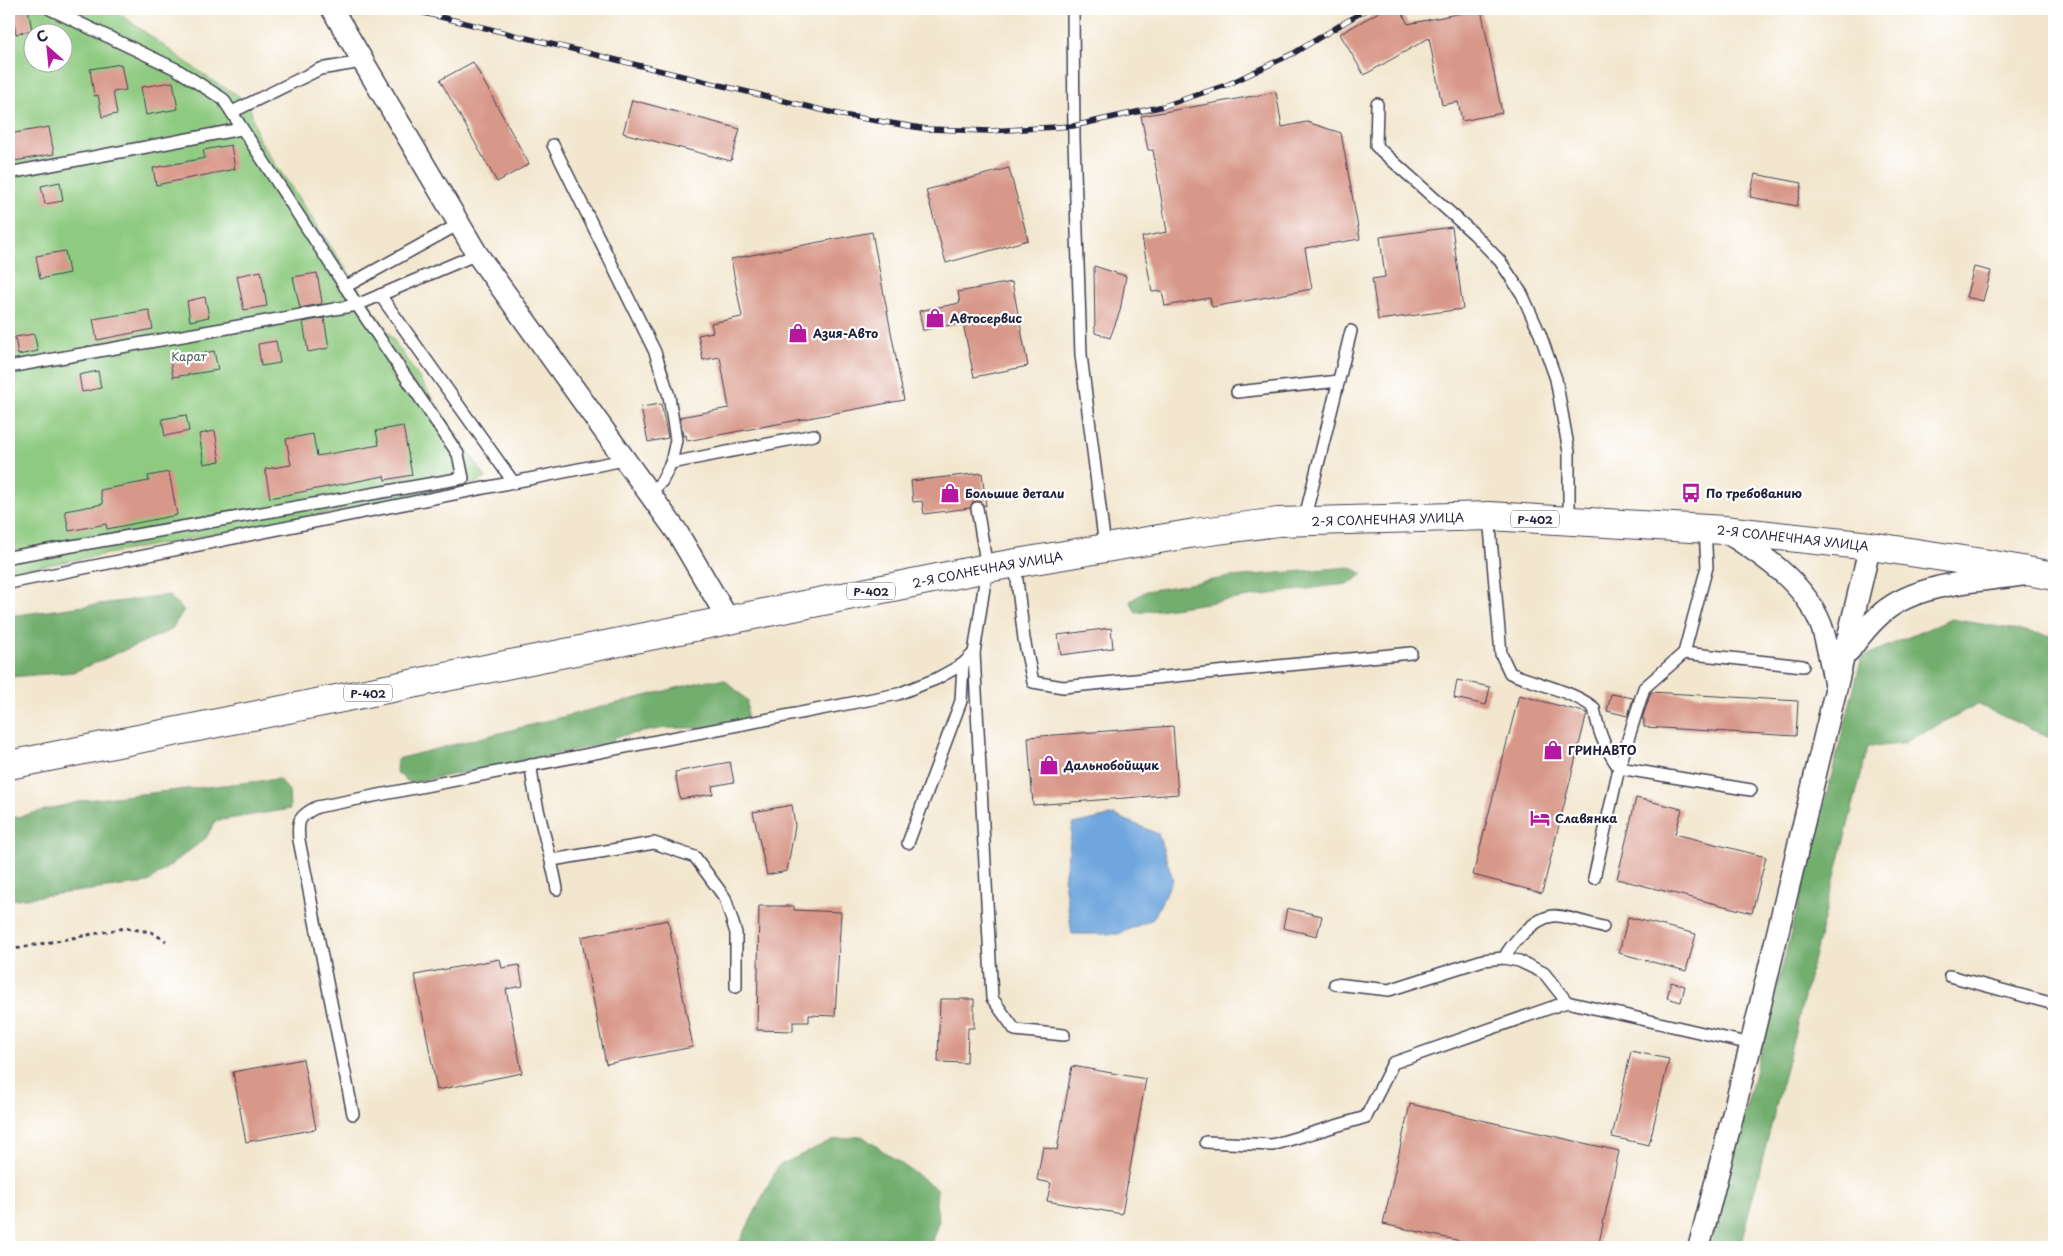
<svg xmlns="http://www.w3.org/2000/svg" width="2063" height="1256" font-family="'Playpen Sans',sans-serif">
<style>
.green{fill:#8eca80;stroke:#58765e;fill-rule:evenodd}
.forest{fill:#72ae6e;stroke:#4a6854}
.water{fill:#6ea6dd;stroke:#48648c}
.building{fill:#d89889}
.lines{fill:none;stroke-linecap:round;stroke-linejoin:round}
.lane-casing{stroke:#413f51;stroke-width:14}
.street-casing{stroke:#413f51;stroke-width:24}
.primary-casing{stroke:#413f51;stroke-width:30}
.path{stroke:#413f51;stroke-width:3;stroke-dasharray:4 4;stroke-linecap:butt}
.lane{stroke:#fff;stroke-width:11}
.street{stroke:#fff;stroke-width:21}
.primary{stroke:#fff;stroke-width:28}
.rail-casing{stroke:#22223b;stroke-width:5.5}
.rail{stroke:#fff;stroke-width:4;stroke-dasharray:11;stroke-linecap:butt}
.labels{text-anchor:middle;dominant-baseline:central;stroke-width:4.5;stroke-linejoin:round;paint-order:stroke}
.shield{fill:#fff;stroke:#646476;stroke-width:1}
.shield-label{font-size:11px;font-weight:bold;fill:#22223b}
.poi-label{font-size:12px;font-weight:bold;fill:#22223b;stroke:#fff;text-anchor:start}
.park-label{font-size:12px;fill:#485d53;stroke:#fff}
.street-label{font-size:12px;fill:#22223b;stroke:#fff}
</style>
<rect width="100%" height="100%" fill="#fff"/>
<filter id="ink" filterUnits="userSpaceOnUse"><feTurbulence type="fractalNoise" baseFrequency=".02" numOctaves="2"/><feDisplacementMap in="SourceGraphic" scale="10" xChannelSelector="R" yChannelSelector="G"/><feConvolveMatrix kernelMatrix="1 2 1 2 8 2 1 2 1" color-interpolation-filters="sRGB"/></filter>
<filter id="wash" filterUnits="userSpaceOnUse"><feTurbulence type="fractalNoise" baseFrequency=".0096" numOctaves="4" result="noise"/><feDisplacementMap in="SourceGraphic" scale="20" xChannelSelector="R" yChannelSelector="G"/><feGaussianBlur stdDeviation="1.12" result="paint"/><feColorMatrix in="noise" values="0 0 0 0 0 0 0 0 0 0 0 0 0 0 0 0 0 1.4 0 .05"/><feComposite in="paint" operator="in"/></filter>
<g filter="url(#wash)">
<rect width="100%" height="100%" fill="#f2e6ce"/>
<path class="green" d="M 9,9 L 113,9 L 211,80 L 239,96 L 250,108 L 258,138 L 486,478 L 464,488 L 9,572 ZM 32,32 L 62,32 L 62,62 L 32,62 Z"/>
<g class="forest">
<path d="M 1350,567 L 1363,574 L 1349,584 L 1328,586 L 1136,613 L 1130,601 L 1146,591 L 1231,577 Z"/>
<path d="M 168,595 L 184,610 L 171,630 L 74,672 L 9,677 L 9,616 Z"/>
<path d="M 1951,619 L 2054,636 L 2054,740 L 1977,704 L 1902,744 L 1868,747 L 1740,1247 L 1710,1247 L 1862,657 Z"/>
<path d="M 708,680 L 725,680 L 747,700 L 747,717 L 743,722 L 704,728 L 665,728 L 615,737 L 612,743 L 410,783 L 396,772 L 397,759 Z"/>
<path d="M 279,779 L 289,791 L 290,809 L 215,821 L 206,838 L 147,883 L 9,900 L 9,819 L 86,800 Z"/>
<path d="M 862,1136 L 937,1189 L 936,1205 L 939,1220 L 930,1247 L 737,1247 L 778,1166 L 832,1140 Z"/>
</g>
<path class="water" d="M 1114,815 L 1158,834 L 1173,879 L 1153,919 L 1118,934 L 1072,934 L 1064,880 L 1073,824 Z"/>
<g id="blocks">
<g class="building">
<path d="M 28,9 L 32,30 L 16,34 L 12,12 Z"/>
<path d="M 1384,9 L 1400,9 L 1408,24 L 1481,9 L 1502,113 L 1462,121 L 1458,102 L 1442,105 L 1429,38 L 1364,75 L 1340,34 Z"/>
<path d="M 473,62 L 529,164 L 497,182 L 440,80 Z"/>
<path d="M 121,64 L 126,90 L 113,92 L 117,114 L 102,117 L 98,95 L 94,96 L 90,69 Z"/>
<path d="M 173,82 L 178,109 L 146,115 L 141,87 Z"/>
<path d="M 1276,92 L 1282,127 L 1307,122 L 1341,133 L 1360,239 L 1305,248 L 1312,289 L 1212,307 L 1210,298 L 1165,306 L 1162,291 L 1152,292 L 1142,237 L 1167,232 L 1153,150 L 1148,150 L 1141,116 Z"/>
<path d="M 632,100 L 740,129 L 731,161 L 623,133 Z"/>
<path d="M 49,127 L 54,154 L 9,162 L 9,134 Z"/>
<path d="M 231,145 L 235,169 L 156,185 L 153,168 L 205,158 L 203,150 Z"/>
<path d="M 1009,168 L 1028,240 L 946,263 L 926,190 Z"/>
<path d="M 1755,174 L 1802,183 L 1797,206 L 1750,197 Z"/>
<path d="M 60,182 L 63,201 L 45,204 L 41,186 Z"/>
<path d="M 1452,227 L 1463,309 L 1378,320 L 1372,279 L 1385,277 L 1380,237 Z"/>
<path d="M 872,232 L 904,400 L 687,441 L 686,435 L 683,436 L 680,417 L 729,408 L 720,357 L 703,360 L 698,335 L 713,332 L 711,323 L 742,317 L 731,259 Z"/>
<path d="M 65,251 L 69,273 L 40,279 L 36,256 Z"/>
<path d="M 1094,266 L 1126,276 L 1120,311 L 1110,338 L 1095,333 Z"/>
<path d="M 1974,267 L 1991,271 L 1983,301 L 1966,297 Z"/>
<path d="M 261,271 L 267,306 L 244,310 L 237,276 Z"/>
<path d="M 317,273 L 322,302 L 321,304 L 300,308 L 293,277 Z"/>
<path d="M 1012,282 L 1028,366 L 974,377 L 963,323 L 923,330 L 919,311 L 960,303 L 958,292 Z"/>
<path d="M 205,297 L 209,317 L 190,321 L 187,301 Z"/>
<path d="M 149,310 L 153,329 L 97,340 L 93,319 Z"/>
<path d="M 324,318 L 329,348 L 308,352 L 303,322 Z"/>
<path d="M 34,334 L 38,351 L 18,355 L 15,337 Z"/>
<path d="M 276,341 L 280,363 L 261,366 L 258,344 Z"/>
<path d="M 214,351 L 218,370 L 173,377 L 170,360 Z"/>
<path d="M 98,371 L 101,388 L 82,392 L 79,375 Z"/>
<path d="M 661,404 L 668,438 L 648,442 L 641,407 Z"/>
<path d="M 186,415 L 189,431 L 165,436 L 162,419 Z"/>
<path d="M 403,426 L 412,475 L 385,480 L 384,476 L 270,498 L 265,469 L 291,465 L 286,439 L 313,434 L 317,456 L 379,445 L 376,431 Z"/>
<path d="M 215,431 L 220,461 L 204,464 L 199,434 Z"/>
<path d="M 169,472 L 177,515 L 107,529 L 106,524 L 69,531 L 65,511 L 103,504 L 100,490 L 149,481 L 148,476 Z"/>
<path d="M 982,473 L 986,506 L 976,501 L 972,503 L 970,508 L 924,514 L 922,501 L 913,502 L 911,481 Z"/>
<path d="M 1111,628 L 1113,648 L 1061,655 L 1058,635 Z"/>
<path d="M 1457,680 L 1490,687 L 1486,705 L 1454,698 Z"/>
<path d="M 1651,692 L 1798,701 L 1796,736 L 1644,727 L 1644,719 L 1642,719 Z"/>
<path d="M 1611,694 L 1633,698 L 1628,716 L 1607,711 Z"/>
<path d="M 1519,695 L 1587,713 L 1542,893 L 1473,875 Z"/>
<path d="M 1173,726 L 1178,794 L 1033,805 L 1028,737 Z"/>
<path d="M 730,762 L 734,782 L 712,786 L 713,794 L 680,799 L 675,772 Z"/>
<path d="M 1636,798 L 1682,809 L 1675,834 L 1766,857 L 1752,913 L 1617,879 Z"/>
<path d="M 792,805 L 795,826 L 787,871 L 767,875 L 753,812 Z"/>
<path d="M 759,906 L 794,906 L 794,910 L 841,912 L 835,1016 L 809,1015 L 809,1022 L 793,1022 L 793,1031 L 757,1030 Z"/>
<path d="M 1287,908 L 1322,916 L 1317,936 L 1283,928 Z"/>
<path d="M 1628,917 L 1696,934 L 1686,971 L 1619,953 Z"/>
<path d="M 668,920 L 693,1047 L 606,1064 L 581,937 Z"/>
<path d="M 500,959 L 502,968 L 519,965 L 523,986 L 506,989 L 522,1073 L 437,1090 L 415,975 Z"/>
<path d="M 1671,982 L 1685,986 L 1681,1002 L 1667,998 Z"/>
<path d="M 940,999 L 974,999 L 974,1028 L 968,1028 L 967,1063 L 938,1062 Z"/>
<path d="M 1631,1051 L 1669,1059 L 1649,1145 L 1612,1137 Z"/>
<path d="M 303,1059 L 316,1129 L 246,1142 L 233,1072 Z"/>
<path d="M 1072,1066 L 1146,1079 L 1122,1214 L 1047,1201 L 1051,1183 L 1037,1180 L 1043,1147 L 1057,1150 Z"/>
<path d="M 1410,1104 L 1619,1151 L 1598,1247 L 1488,1247 L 1383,1224 Z"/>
</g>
</g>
</g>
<g filter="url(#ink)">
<use href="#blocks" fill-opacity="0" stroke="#413f51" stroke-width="1"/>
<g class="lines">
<defs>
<g id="lane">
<path d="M 1073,9 L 1074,139 L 1081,355 L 1105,547"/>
<path d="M 1377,104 L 1376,146 L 1474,234 L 1500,261 L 1522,294 L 1540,334 L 1556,379 L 1569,452 L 1569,521"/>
<path d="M 232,112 L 320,69 L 362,62"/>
<path d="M 553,145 L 655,352 L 669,396 L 676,440 L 671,463 L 662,481 L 649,495"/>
<path d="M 9,173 L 241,129"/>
<path d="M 345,287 L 459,224"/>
<path d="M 380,295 L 514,483"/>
<path d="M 9,367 L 357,305 L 477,254"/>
<path d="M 1237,392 L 1339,381"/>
<path d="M 671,463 L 814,435"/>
<path d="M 1489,516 L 1501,654 L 1510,673 C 1536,684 1573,691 1594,708 C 1599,734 1604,746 1619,768 L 1751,790"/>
<path d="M 1304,521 L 1351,331"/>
<path d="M 9,557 L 463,478 L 458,454 L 357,305 L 223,99 L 176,69 L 50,9"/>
<path d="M 1015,563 L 1024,639 L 1033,682 L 1063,687 L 1411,653"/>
<path d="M 9,583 L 624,460"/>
<path d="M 974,653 L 992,998 L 1015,1030 L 1064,1035"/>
<path d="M 1684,653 L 1803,666"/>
<path d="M 531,765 C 534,808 550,848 557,889"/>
<path d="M 908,843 L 961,701 L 963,664"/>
<path d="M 552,860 L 654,843 L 695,857 L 725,898 L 736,933 L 736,987"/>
<path d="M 1594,878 L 1619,768 L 1644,688 L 1684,653 L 1707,567 L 1705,529"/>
<path d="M 1504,958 C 1512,943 1534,918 1553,916 C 1561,914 1592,925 1603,927"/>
<path d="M 1950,976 L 2054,1004"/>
<path d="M 1335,984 L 1389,990 L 1483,960 L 1504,958 L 1519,961 L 1544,973 L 1567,1002"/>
<path d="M 353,1114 L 299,840 C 297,820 299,816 317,807 L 898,694 L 936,679 L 963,664 L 974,653 L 987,568 L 977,508"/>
<path d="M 1206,1142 L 1272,1145 L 1366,1117 L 1393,1063 L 1567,1002 L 1751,1044"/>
</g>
<g id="street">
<path d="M 332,9 L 477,254 L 677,532 L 728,619"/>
<path d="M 1726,532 C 1763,555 1805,583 1821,625 C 1828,644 1831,666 1835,685"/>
<path d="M 1849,651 C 1859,637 1869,624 1882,613 C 1917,583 1978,581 2022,575"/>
<path d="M 1699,1247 L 1751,1044 L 1870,546"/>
</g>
<g id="primary">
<path id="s1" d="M 9,765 L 987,568 L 1195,533 L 1278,522 L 1489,516 L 1724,530 L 1870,546 L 1989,564 L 2054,576"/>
</g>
</defs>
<use href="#lane" class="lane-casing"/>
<use href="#street" class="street-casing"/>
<use href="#primary" class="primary-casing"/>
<path class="path" d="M 9,950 L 125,928 L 151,932 L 166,941"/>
<use href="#lane" class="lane"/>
<use href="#street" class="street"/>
<use href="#primary" class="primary"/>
<defs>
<path id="rail" d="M 408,9 L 842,115 L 927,129 L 990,131 L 1073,126 L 1164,106 L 1229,84 L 1294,53 L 1367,9"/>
</defs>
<use href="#rail" class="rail-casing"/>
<use href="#rail" class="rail"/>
</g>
</g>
<defs>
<symbol id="shop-bare" viewBox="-9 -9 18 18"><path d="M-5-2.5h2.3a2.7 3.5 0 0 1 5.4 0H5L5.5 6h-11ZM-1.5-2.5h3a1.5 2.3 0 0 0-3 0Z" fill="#b5179e" stroke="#fff" stroke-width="2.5" paint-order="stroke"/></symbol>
<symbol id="bus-bare" viewBox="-9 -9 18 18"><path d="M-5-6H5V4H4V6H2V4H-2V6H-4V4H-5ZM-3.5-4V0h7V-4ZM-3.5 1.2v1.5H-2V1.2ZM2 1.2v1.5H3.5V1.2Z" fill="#b5179e" stroke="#fff" stroke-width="2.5" paint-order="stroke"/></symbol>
<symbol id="hotel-bare" viewBox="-9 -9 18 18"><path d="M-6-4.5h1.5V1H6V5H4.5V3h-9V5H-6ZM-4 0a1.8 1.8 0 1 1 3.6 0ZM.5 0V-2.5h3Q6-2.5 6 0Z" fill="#b5179e" stroke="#fff" stroke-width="2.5" paint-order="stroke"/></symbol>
</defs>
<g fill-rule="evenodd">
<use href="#shop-bare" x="921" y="304" width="28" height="28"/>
<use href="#shop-bare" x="784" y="319" width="28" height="28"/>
<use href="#shop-bare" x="936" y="479" width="28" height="28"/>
<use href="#bus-bare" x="1677" y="479" width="28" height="28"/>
<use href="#shop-bare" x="1539" y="736" width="28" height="28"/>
<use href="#shop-bare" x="1035" y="751" width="28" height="28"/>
<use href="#hotel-bare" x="1526" y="804" width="28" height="28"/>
</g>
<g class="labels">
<g class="shield">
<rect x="1511" y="510.5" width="48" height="17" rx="4"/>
<rect x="847" y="582.5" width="48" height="17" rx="4"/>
<rect x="344" y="684.5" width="48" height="17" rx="4"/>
</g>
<g class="shield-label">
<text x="1535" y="519">Р-402</text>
<text x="871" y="591">Р-402</text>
<text x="368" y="693">Р-402</text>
</g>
<g class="poi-label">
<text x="950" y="318">Автосервис</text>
<text x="813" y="333">Азия-Авто</text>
<text x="965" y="493">Большие детали</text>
<text x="1706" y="493">По требованию</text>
<text x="1568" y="750">ГРИНАВТО</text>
<text x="1064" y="765">Дальнобойщик</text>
<text x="1555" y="818">Славянка</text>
</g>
<g class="park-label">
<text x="189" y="356">Карат</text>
</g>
<g class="street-label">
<text stroke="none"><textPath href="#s1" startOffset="1402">2-Я СОЛНЕЧНАЯ УЛИЦА</textPath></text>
<text stroke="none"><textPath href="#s1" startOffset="1808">2-Я СОЛНЕЧНАЯ УЛИЦА</textPath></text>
<text stroke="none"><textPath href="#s1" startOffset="998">2-Я СОЛНЕЧНАЯ УЛИЦА</textPath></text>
</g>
</g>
<rect width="2063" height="1256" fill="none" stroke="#fff" stroke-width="30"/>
<g transform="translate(48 48) rotate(333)"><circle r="24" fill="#ffffff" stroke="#a7a7b1"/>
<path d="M0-4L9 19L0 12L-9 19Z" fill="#b5179e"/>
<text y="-8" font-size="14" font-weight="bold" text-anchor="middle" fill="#22223b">С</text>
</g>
</svg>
